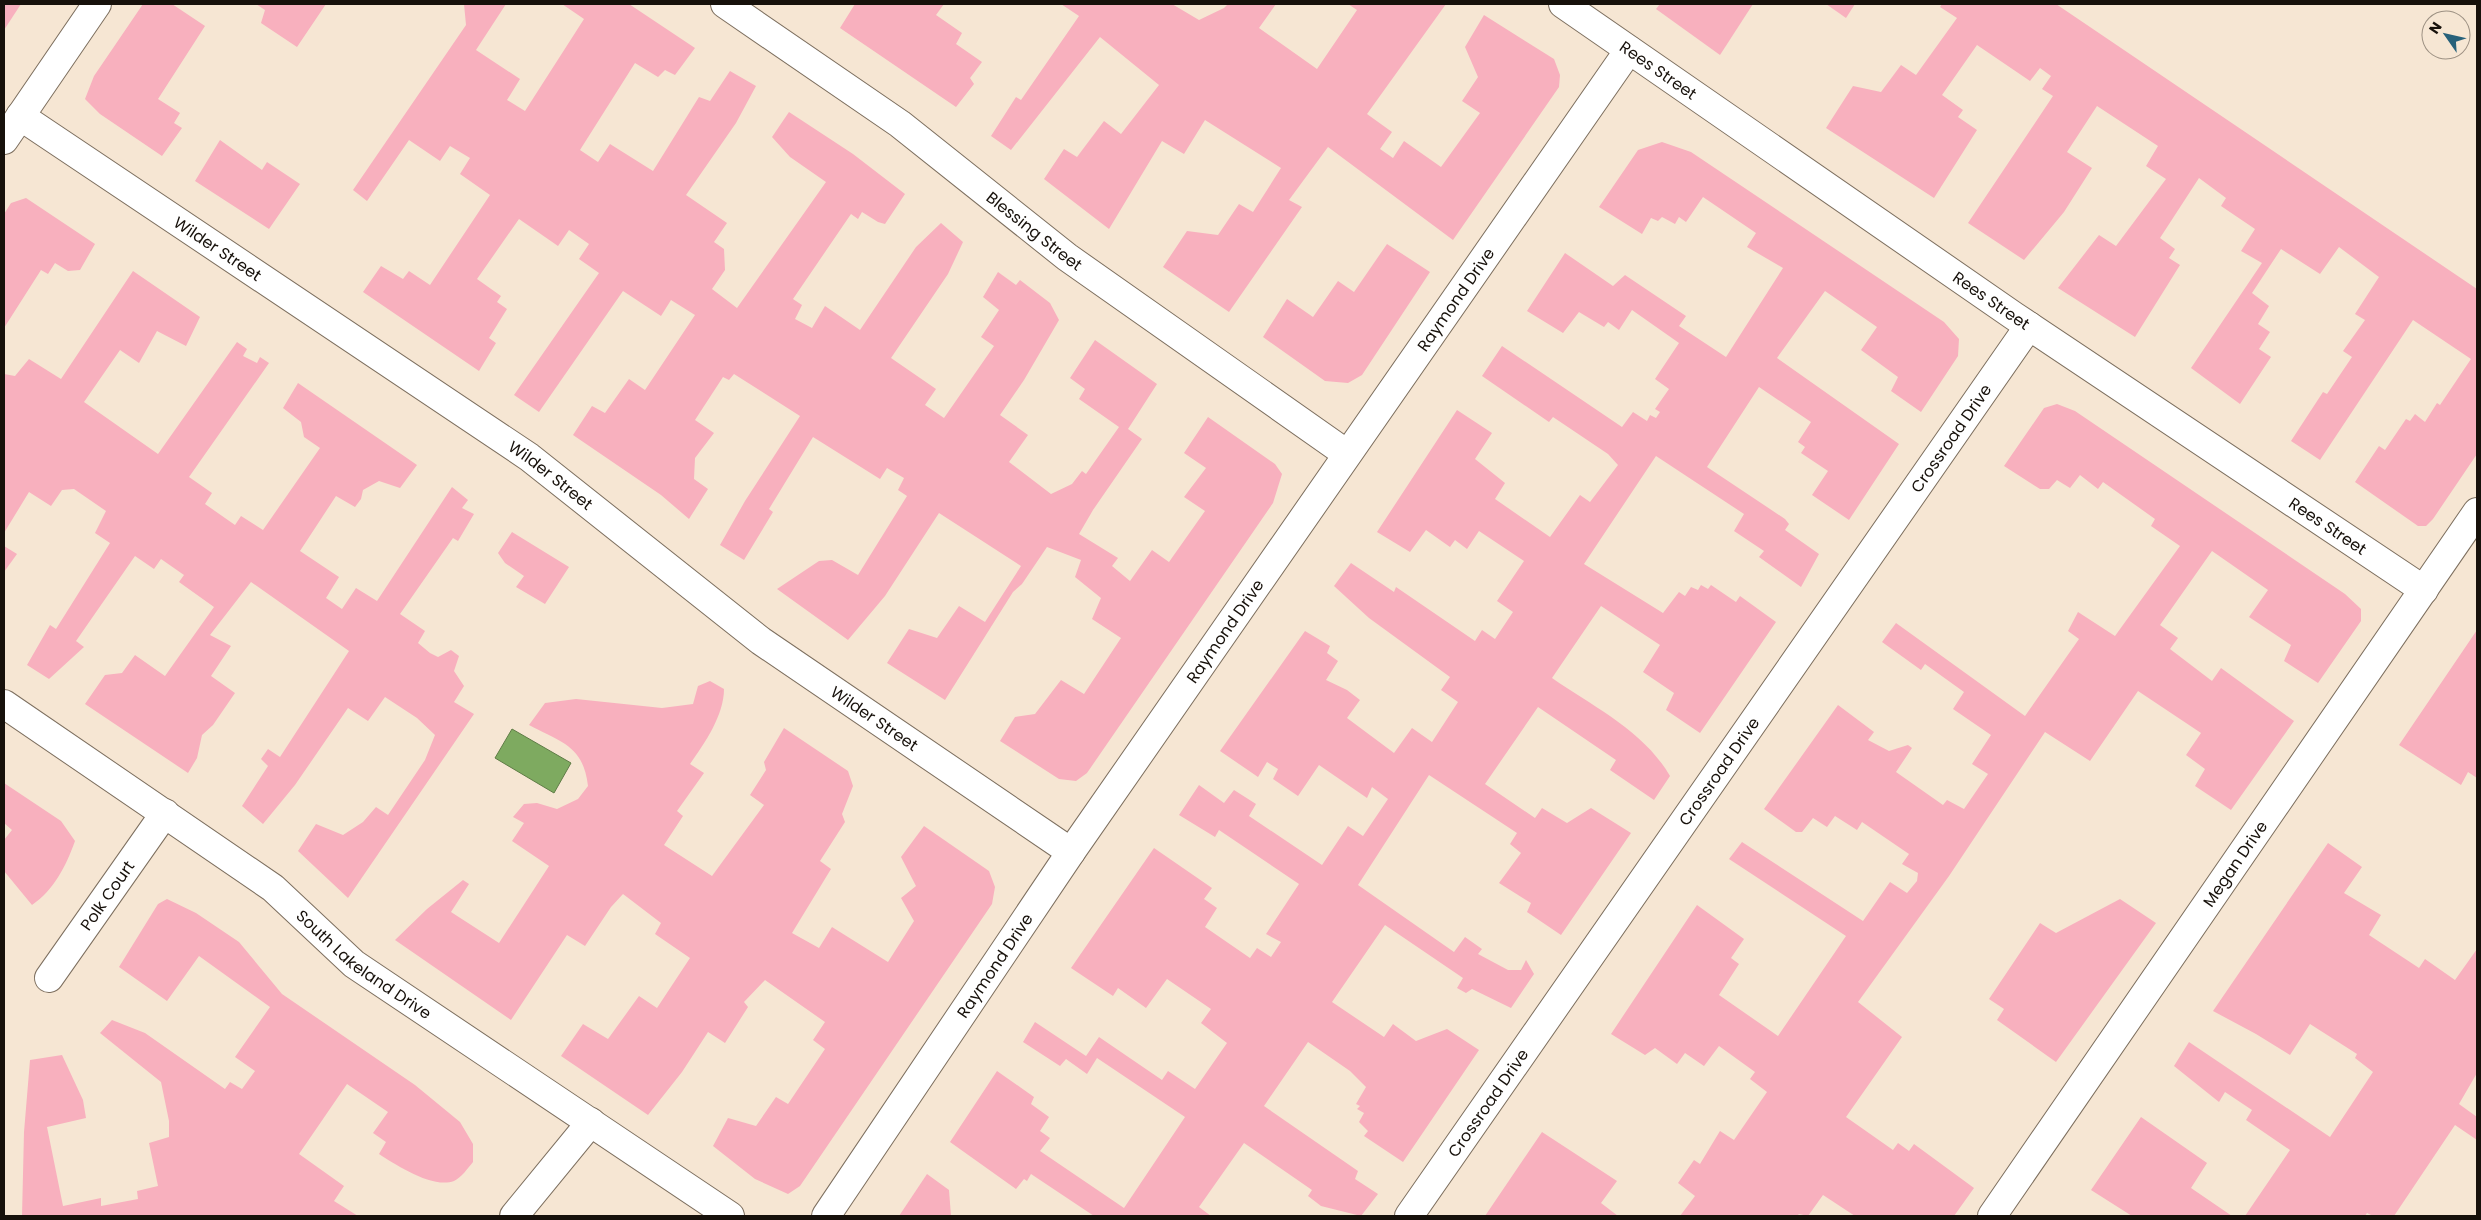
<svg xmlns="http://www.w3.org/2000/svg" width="2481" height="1220" font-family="Poppins,sans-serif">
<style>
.green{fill:#f8b0be}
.water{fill:#7eaa60;stroke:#5f7c46}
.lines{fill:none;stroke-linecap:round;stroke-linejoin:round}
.street-casing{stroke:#7d6f5f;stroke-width:30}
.street{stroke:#fff;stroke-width:28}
.labels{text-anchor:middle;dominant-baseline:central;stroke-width:4;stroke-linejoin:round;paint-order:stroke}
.street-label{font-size:16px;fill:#17110b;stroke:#f6e6d3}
</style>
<rect width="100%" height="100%" fill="#f6e6d3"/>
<g class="green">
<path d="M 4,4 L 21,4 L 4,30 Z"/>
<path d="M 143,4 L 172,4 L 205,26 L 158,99 L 180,113 L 174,123 L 182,128 L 162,156 L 100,114 L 85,99 L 94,76 Z"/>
<path d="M 256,4 L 326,4 L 297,47 L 261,23 L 265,10 Z"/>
<path d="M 464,4 L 506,4 L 476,50 L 520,79 L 507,100 L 525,111 L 584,19 L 562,4 L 629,4 L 695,48 L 675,75 L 665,70 L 658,77 L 635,63 L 580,150 L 598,162 L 610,144 L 653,171 L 699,97 L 710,101 L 730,71 L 756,86 L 736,123 L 686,195 L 727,223 L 714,242 L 724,249 L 725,270 L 712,289 L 737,308 L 826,182 L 790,157 L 772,137 L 789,112 L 853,154 L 905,194 L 885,224 L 878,222 L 862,212 L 858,219 L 851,214 L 793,299 L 802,305 L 795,319 L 812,328 L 825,306 L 860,330 L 916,247 L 941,223 L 963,242 L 948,274 L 891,358 L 936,389 L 925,405 L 944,418 L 994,346 L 981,337 L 999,310 L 983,297 L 998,272 L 1016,285 L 1020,280 L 1050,303 L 1059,320 L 1024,380 L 1000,415 L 1028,435 L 1009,462 L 1051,494 L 1072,484 L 1082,471 L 1086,474 L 1119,427 L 1079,399 L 1085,389 L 1070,378 L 1095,340 L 1157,384 L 1128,429 L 1142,439 L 1093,510 L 1079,534 L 1118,558 L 1112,566 L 1130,581 L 1152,550 L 1169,562 L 1205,511 L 1184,497 L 1206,468 L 1184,453 L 1208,417 L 1275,464 L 1282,474 L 1273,503 L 1087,773 L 1076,781 L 1059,779 L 1000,741 L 1015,717 L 1035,714 L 1061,680 L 1084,694 L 1121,638 L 1092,619 L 1101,598 L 1075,577 L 1081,560 L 1047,547 L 1022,584 L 1013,592 L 945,700 L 887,663 L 909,629 L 937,638 L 959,606 L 985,622 L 1021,566 L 939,513 L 885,596 L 848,640 L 777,589 L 819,561 L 832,560 L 858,575 L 907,496 L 898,490 L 904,478 L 887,468 L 880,479 L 813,437 L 769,509 L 773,512 L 744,560 L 720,545 L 745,501 L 800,416 L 734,374 L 729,380 L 723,377 L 695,420 L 714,433 L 695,458 L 694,479 L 708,489 L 689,519 L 661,495 L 573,435 L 592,406 L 605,413 L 629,379 L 645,390 L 695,315 L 671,300 L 661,316 L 623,291 L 539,412 L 514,395 L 599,273 L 579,259 L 589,244 L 569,230 L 558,246 L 519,219 L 477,279 L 501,296 L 497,302 L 507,309 L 489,338 L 496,343 L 479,371 L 363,292 L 381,266 L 403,279 L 409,271 L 430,285 L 490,195 L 460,174 L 470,158 L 450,146 L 440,161 L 409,140 L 367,201 L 353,190 L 466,25 Z"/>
<path d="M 855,4 L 944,4 L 936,15 L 962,33 L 956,44 L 982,62 L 970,78 L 974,84 L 956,107 L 840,28 Z"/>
<path d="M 1061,4 L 1172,4 L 1199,20 L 1224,8 L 1228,4 L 1276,4 L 1259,28 L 1317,69 L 1357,10 L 1348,4 L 1446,4 L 1367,114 L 1392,132 L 1380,149 L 1393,158 L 1404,141 L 1441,167 L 1480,113 L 1462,101 L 1478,77 L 1465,47 L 1484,15 L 1554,59 L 1560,75 L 1559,87 L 1453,240 L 1328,147 L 1289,200 L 1302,207 L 1229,312 L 1163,267 L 1187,231 L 1218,235 L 1239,204 L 1253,212 L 1281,168 L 1205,120 L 1184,154 L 1162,141 L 1109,229 L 1044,179 L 1064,149 L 1077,157 L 1104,121 L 1121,134 L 1159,85 L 1100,37 L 1011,150 L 991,136 L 1016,97 L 1021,100 L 1079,16 Z"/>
<path d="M 1660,4 L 1753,4 L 1720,55 L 1656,9 Z"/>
<path d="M 1826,4 L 1855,4 L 1846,18 Z"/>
<path d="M 1942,4 L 2056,4 L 2477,289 L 2477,454 L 2433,519 L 2426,526 L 2418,526 L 2355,482 L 2379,446 L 2385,450 L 2406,419 L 2410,421 L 2415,414 L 2425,422 L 2437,403 L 2440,405 L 2471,359 L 2413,320 L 2320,460 L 2291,441 L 2323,392 L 2327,394 L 2352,357 L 2343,351 L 2365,320 L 2355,314 L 2379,277 L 2339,247 L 2320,274 L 2281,249 L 2252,293 L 2269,306 L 2258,324 L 2270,332 L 2259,349 L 2271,357 L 2240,404 L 2191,368 L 2262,263 L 2241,251 L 2255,229 L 2221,206 L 2226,198 L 2199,178 L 2160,238 L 2175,249 L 2169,258 L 2180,265 L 2135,337 L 2058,288 L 2099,235 L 2116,246 L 2166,179 L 2146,166 L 2158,146 L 2097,106 L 2067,152 L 2092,168 L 2064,212 L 2024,260 L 1968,223 L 2053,96 L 2042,89 L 2051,76 L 2040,68 L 2030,81 L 1977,45 L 1942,95 L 1963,110 L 1958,117 L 1977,130 L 1934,198 L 1826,128 L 1853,86 L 1881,92 L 1901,65 L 1916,75 L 1957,18 L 1940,7 Z"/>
<path d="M 220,140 L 262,170 L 267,162 L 300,184 L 269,229 L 195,181 Z"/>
<path d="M 1662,142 L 1691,152 L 1944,322 L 1959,339 L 1958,356 L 1921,412 L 1891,391 L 1898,377 L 1861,350 L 1877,327 L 1825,291 L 1777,358 L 1899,444 L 1849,520 L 1812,495 L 1828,471 L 1801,453 L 1805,447 L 1798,442 L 1811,422 L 1759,387 L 1707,467 L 1785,519 L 1789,524 L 1785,530 L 1819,554 L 1801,587 L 1759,557 L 1764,551 L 1734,531 L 1744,514 L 1656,456 L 1584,564 L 1663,613 L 1679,592 L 1685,596 L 1691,587 L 1698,590 L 1701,585 L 1708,589 L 1711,585 L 1736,602 L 1740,596 L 1776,622 L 1700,733 L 1666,710 L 1674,693 L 1643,672 L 1660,645 L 1601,606 L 1552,678 C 1594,707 1644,731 1670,776 L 1654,800 L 1610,770 L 1616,760 L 1538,707 L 1485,784 L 1535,818 L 1542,808 L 1567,823 L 1591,808 L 1631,833 L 1561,935 L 1527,912 L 1531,903 L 1499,883 L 1521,853 L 1510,844 L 1517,833 L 1429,775 L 1358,885 L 1454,952 L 1465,937 L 1482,949 L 1478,954 L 1508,970 L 1521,970 L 1526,960 L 1534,974 L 1511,1008 L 1472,989 L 1466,993 L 1457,988 L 1463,978 L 1385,925 L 1332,1002 L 1384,1037 L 1393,1024 L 1416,1041 L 1447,1029 L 1479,1050 L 1403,1162 L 1364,1136 L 1368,1131 L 1359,1122 L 1364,1113 L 1357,1109 L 1360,1106 L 1356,1104 L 1366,1087 L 1350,1071 L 1308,1042 L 1264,1106 L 1358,1171 L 1355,1179 L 1378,1194 L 1361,1216 L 1321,1206 L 1308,1196 L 1312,1190 L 1244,1143 L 1199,1207 L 1211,1216 L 1094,1216 L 1031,1174 L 1027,1181 L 1024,1179 L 1016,1189 L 950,1142 L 997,1071 L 1034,1097 L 1031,1104 L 1049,1117 L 1040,1131 L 1050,1138 L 1040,1151 L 1124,1208 L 1185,1117 L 1097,1058 L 1087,1074 L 1066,1059 L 1060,1066 L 1023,1042 L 1035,1022 L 1086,1056 L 1099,1037 L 1162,1080 L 1168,1071 L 1195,1089 L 1227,1043 L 1201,1023 L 1211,1009 L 1167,979 L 1146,1008 L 1118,988 L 1113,996 L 1071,968 L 1154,848 L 1212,888 L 1204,899 L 1217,908 L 1205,927 L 1250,958 L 1257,948 L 1271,957 L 1281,942 L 1266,934 L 1299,884 L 1219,830 L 1215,837 L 1179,815 L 1199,785 L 1224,803 L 1234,790 L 1256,804 L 1249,816 L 1322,865 L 1348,826 L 1363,836 L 1388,799 L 1372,787 L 1367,798 L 1319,765 L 1298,796 L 1273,779 L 1278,769 L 1267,762 L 1258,777 L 1220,751 L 1305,631 L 1330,646 L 1327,653 L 1338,661 L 1326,680 L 1347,690 L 1360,700 L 1347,718 L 1394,753 L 1412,728 L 1432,742 L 1458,702 L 1441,690 L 1450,677 L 1369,618 L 1334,586 L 1351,563 L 1394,592 L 1396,587 L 1475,641 L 1482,630 L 1495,639 L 1513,612 L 1497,601 L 1524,561 L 1479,531 L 1467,549 L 1455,540 L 1450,547 L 1426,530 L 1410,552 L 1377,532 L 1457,410 L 1492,433 L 1475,459 L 1505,483 L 1495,499 L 1550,537 L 1580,495 L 1590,502 L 1618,465 L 1608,454 L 1553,417 L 1549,422 L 1482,376 L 1502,346 L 1622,427 L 1633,412 L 1647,421 L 1650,415 L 1656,418 L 1660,412 L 1655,409 L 1669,389 L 1655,379 L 1679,343 L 1632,310 L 1619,330 L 1608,322 L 1604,327 L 1579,312 L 1563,333 L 1527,311 L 1565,253 L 1613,286 L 1625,275 L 1686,316 L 1679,326 L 1726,357 L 1783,268 L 1747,247 L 1756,233 L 1703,197 L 1686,222 L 1679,217 L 1675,224 L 1662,217 L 1658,221 L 1651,218 L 1642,234 L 1599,207 L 1638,150 Z"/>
<path d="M 26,198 L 95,244 L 80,270 L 68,271 L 55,263 L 48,274 L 41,270 L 4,328 L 4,214 L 11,203 Z"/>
<path d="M 1387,244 L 1430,272 L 1362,375 L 1348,383 L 1325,381 L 1263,337 L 1287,299 L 1313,317 L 1338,281 L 1354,292 Z"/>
<path d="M 133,271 L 200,317 L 186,346 L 157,331 L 139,363 L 120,350 L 84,402 L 158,454 L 237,342 L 247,349 L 243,356 L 257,363 L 260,357 L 269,363 L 189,477 L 212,493 L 205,504 L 235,525 L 241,516 L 263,530 L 320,448 L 304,437 L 301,422 L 283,408 L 298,383 L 417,465 L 400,488 L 379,481 L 363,490 L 361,499 L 355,507 L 336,496 L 300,551 L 339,577 L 326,598 L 342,609 L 356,588 L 377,601 L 452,487 L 468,500 L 462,508 L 474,514 L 458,541 L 453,538 L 400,614 L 425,631 L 418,643 L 430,653 L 438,657 L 451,650 L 459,656 L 454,671 L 464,686 L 454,702 L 474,714 L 348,898 L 298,851 L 316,824 L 343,835 L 363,822 L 376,807 L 388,815 L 425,760 L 435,735 L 417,718 L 385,697 L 368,721 L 348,708 L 295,785 L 263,824 L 242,806 L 268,766 L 261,759 L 268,749 L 280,757 L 349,651 L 251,582 L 210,635 L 231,646 L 211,676 L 235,693 L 213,725 L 202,735 L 197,758 L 188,773 L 85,704 L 105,675 L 122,673 L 135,655 L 165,676 L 214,607 L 179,582 L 184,575 L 161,559 L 154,569 L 135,556 L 76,641 L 84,647 L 49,679 L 27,665 L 50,625 L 56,629 L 110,543 L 95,533 L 106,511 L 74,489 L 62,490 L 51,506 L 29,492 L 4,533 L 4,374 L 15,376 L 29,359 L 61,379 Z"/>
<path d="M 2057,404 L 2075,411 L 2345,594 L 2361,609 L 2361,621 L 2318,683 L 2284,661 L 2291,645 L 2249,617 L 2268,590 L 2212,551 L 2160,625 L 2178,638 L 2170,649 L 2212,681 L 2221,668 L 2294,721 L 2231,810 L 2195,786 L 2205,769 L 2186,755 L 2201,733 L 2138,691 L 2090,761 L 2045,732 L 1949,876 L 1858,1002 L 1902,1037 L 1846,1117 L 1893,1150 L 1898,1143 L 1909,1151 L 1914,1144 L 1974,1188 L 1954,1216 L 1855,1216 L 1823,1195 L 1808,1216 L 1799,1214 L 1797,1216 L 1680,1216 L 1695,1196 L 1678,1183 L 1694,1160 L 1700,1164 L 1720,1131 L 1734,1140 L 1767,1092 L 1750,1079 L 1755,1072 L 1719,1046 L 1704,1066 L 1685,1053 L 1677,1064 L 1655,1048 L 1645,1055 L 1611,1034 L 1697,905 L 1744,939 L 1731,958 L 1739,964 L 1719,995 L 1778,1036 L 1846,936 L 1729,859 L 1742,842 L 1863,921 L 1890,882 L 1907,893 L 1917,881 L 1918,873 L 1902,864 L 1909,854 L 1862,822 L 1857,830 L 1835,816 L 1827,827 L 1813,818 L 1802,832 L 1796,832 L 1764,809 L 1838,705 L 1874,732 L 1868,740 L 1889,751 L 1908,745 L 1912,748 L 1896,772 L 1943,805 L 1947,800 L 1964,809 L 1988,774 L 1972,764 L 1991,735 L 1953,709 L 1964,692 L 1925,664 L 1921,670 L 1882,642 L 1896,623 L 2025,716 L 2079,639 L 2068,631 L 2078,612 L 2115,636 L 2180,546 L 2151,526 L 2155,519 L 2103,482 L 2098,489 L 2080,475 L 2070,488 L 2057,480 L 2049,489 L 2040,489 L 2004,466 L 2044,408 Z"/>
<path d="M 512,532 L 569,567 L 545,604 L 516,587 L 524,576 L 505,563 L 498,553 Z"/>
<path d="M 4,546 L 17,554 L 4,572 Z"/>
<path d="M 2477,630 L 2477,778 L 2468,772 L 2461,785 L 2399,745 Z"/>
<path d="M 710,681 L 724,689 C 724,715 705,743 690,764 L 704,773 L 677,811 L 683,816 L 664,845 L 712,876 L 764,805 L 750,795 L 766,770 L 764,762 L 784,728 L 848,771 L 853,786 L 842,814 L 845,822 L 820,861 L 831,869 L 792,933 L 819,948 L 832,927 L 888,962 L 914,921 L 901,898 L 916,886 L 901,857 L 924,826 L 989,871 L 995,887 L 992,904 L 800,1186 L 788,1194 L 755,1179 L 713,1146 L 728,1118 L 756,1126 L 776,1097 L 788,1104 L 825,1049 L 813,1040 L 825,1022 L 765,980 L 744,1002 L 748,1007 L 725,1043 L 708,1032 L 682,1072 L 648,1115 L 561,1056 L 583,1024 L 608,1039 L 639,996 L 657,1008 L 690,958 L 655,934 L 661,923 L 623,894 L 611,907 L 585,946 L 567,935 L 511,1020 L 395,940 L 427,909 L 463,880 L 469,884 L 451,912 L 499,943 L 549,866 L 512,841 L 524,823 L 513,817 L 524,804 L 537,803 L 557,809 L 578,799 L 588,786 C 583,745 562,743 529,725 L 545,703 L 576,699 L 662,708 L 693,704 L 698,686 Z"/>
<path d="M 4,783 L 61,821 L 75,841 C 66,866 54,890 32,905 L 4,871 L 4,840 L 12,830 L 4,823 Z"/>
<path d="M 2328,843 L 2362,867 L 2344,893 L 2381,915 L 2369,935 L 2419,968 L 2425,959 L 2455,980 L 2477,949 L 2477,1073 L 2459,1104 L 2477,1117 L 2477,1140 L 2455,1125 L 2394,1216 L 2373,1216 L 2367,1213 L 2365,1216 L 2245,1216 L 2290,1150 L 2246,1120 L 2252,1110 L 2225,1092 L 2219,1102 L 2174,1066 L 2189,1042 L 2330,1137 L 2373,1072 L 2355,1058 L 2357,1054 L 2310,1024 L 2290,1055 L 2256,1034 L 2213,1011 Z"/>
<path d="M 167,899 L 196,913 L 239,942 L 282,994 L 415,1085 L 460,1122 L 473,1144 L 473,1162 C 468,1168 461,1178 454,1181 C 433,1189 396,1165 379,1154 L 386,1142 L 373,1133 L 388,1112 L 347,1084 L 299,1154 L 344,1186 L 334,1201 L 358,1216 L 22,1216 L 24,1132 L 30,1060 L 62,1055 L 83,1100 L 86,1118 L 47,1127 L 63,1206 L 101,1198 L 101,1206 L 138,1199 L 137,1191 L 158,1186 L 149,1143 L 169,1137 L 169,1121 L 161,1082 L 100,1033 L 112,1020 L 145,1033 L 225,1089 L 230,1082 L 242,1089 L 255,1071 L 235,1057 L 270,1007 L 199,956 L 167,1001 L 119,967 L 158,904 Z"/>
<path d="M 2120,899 L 2156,923 L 2056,1062 L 1997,1020 L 2004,1009 L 1989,999 L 2040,923 L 2056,933 Z"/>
<path d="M 2141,1117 L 2207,1163 L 2191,1188 L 2232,1216 L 2132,1216 L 2091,1190 Z"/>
<path d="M 1542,1132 L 1617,1181 L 1601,1203 L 1618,1216 L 1485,1216 Z"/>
<path d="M 927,1174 L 949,1190 L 951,1216 L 899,1216 Z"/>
</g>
<path class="water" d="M 512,729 L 571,763 L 554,793 L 495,758 Z"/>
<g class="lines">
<defs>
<g id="street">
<path id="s1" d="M 725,4 L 900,124 L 1067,257 L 1347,454"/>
<path id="s2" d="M 1563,4 L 2014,316 L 2424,590"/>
<path id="s3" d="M 20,116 L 529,457 L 761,641 L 1071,852"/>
<path d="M 4,140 L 97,4"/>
<path id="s4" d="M 4,704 L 273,888 L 354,964 L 730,1216"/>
<path id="s5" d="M 49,978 L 165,813"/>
<path d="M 514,1216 L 591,1122"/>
<path id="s6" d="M 826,1216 L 1071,852 L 1629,50"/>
<path id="s7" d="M 1409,1216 L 2029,326"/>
<path id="s8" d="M 1992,1216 L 2477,512"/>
</g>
</defs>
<use href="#street" class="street-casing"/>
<use href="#street" class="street"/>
</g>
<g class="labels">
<g class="street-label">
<text stroke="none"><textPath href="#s2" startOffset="116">Rees Street</textPath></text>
<text stroke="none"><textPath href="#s1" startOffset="384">Blessing Street</textPath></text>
<text stroke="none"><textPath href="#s3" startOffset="238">Wilder Street</textPath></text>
<text stroke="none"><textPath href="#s6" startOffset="1112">Raymond Drive</textPath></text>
<text stroke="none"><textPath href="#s2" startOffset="521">Rees Street</textPath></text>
<text stroke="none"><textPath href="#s7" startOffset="948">Crossroad Drive</textPath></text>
<text stroke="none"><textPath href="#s3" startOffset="641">Wilder Street</textPath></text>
<text stroke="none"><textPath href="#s2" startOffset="926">Rees Street</textPath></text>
<text stroke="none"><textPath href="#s6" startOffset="708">Raymond Drive</textPath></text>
<text stroke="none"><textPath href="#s3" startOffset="1046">Wilder Street</textPath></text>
<text stroke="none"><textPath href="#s7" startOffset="542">Crossroad Drive</textPath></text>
<text stroke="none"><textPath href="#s8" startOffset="428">Megan Drive</textPath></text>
<text stroke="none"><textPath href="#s5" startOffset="101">Polk Court</textPath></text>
<text stroke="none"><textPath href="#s4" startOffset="445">South Lakeland Drive</textPath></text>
<text stroke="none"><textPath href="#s6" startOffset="302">Raymond Drive</textPath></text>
<text stroke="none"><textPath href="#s7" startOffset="138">Crossroad Drive</textPath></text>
</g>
</g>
<rect width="2481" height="1220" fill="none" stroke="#17110b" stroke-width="10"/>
<g transform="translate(2446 35) rotate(304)"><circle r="24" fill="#f6e6d3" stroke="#9d9183"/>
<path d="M0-4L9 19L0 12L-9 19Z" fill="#27617a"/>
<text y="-8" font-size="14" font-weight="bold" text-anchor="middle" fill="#17110b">N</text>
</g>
</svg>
